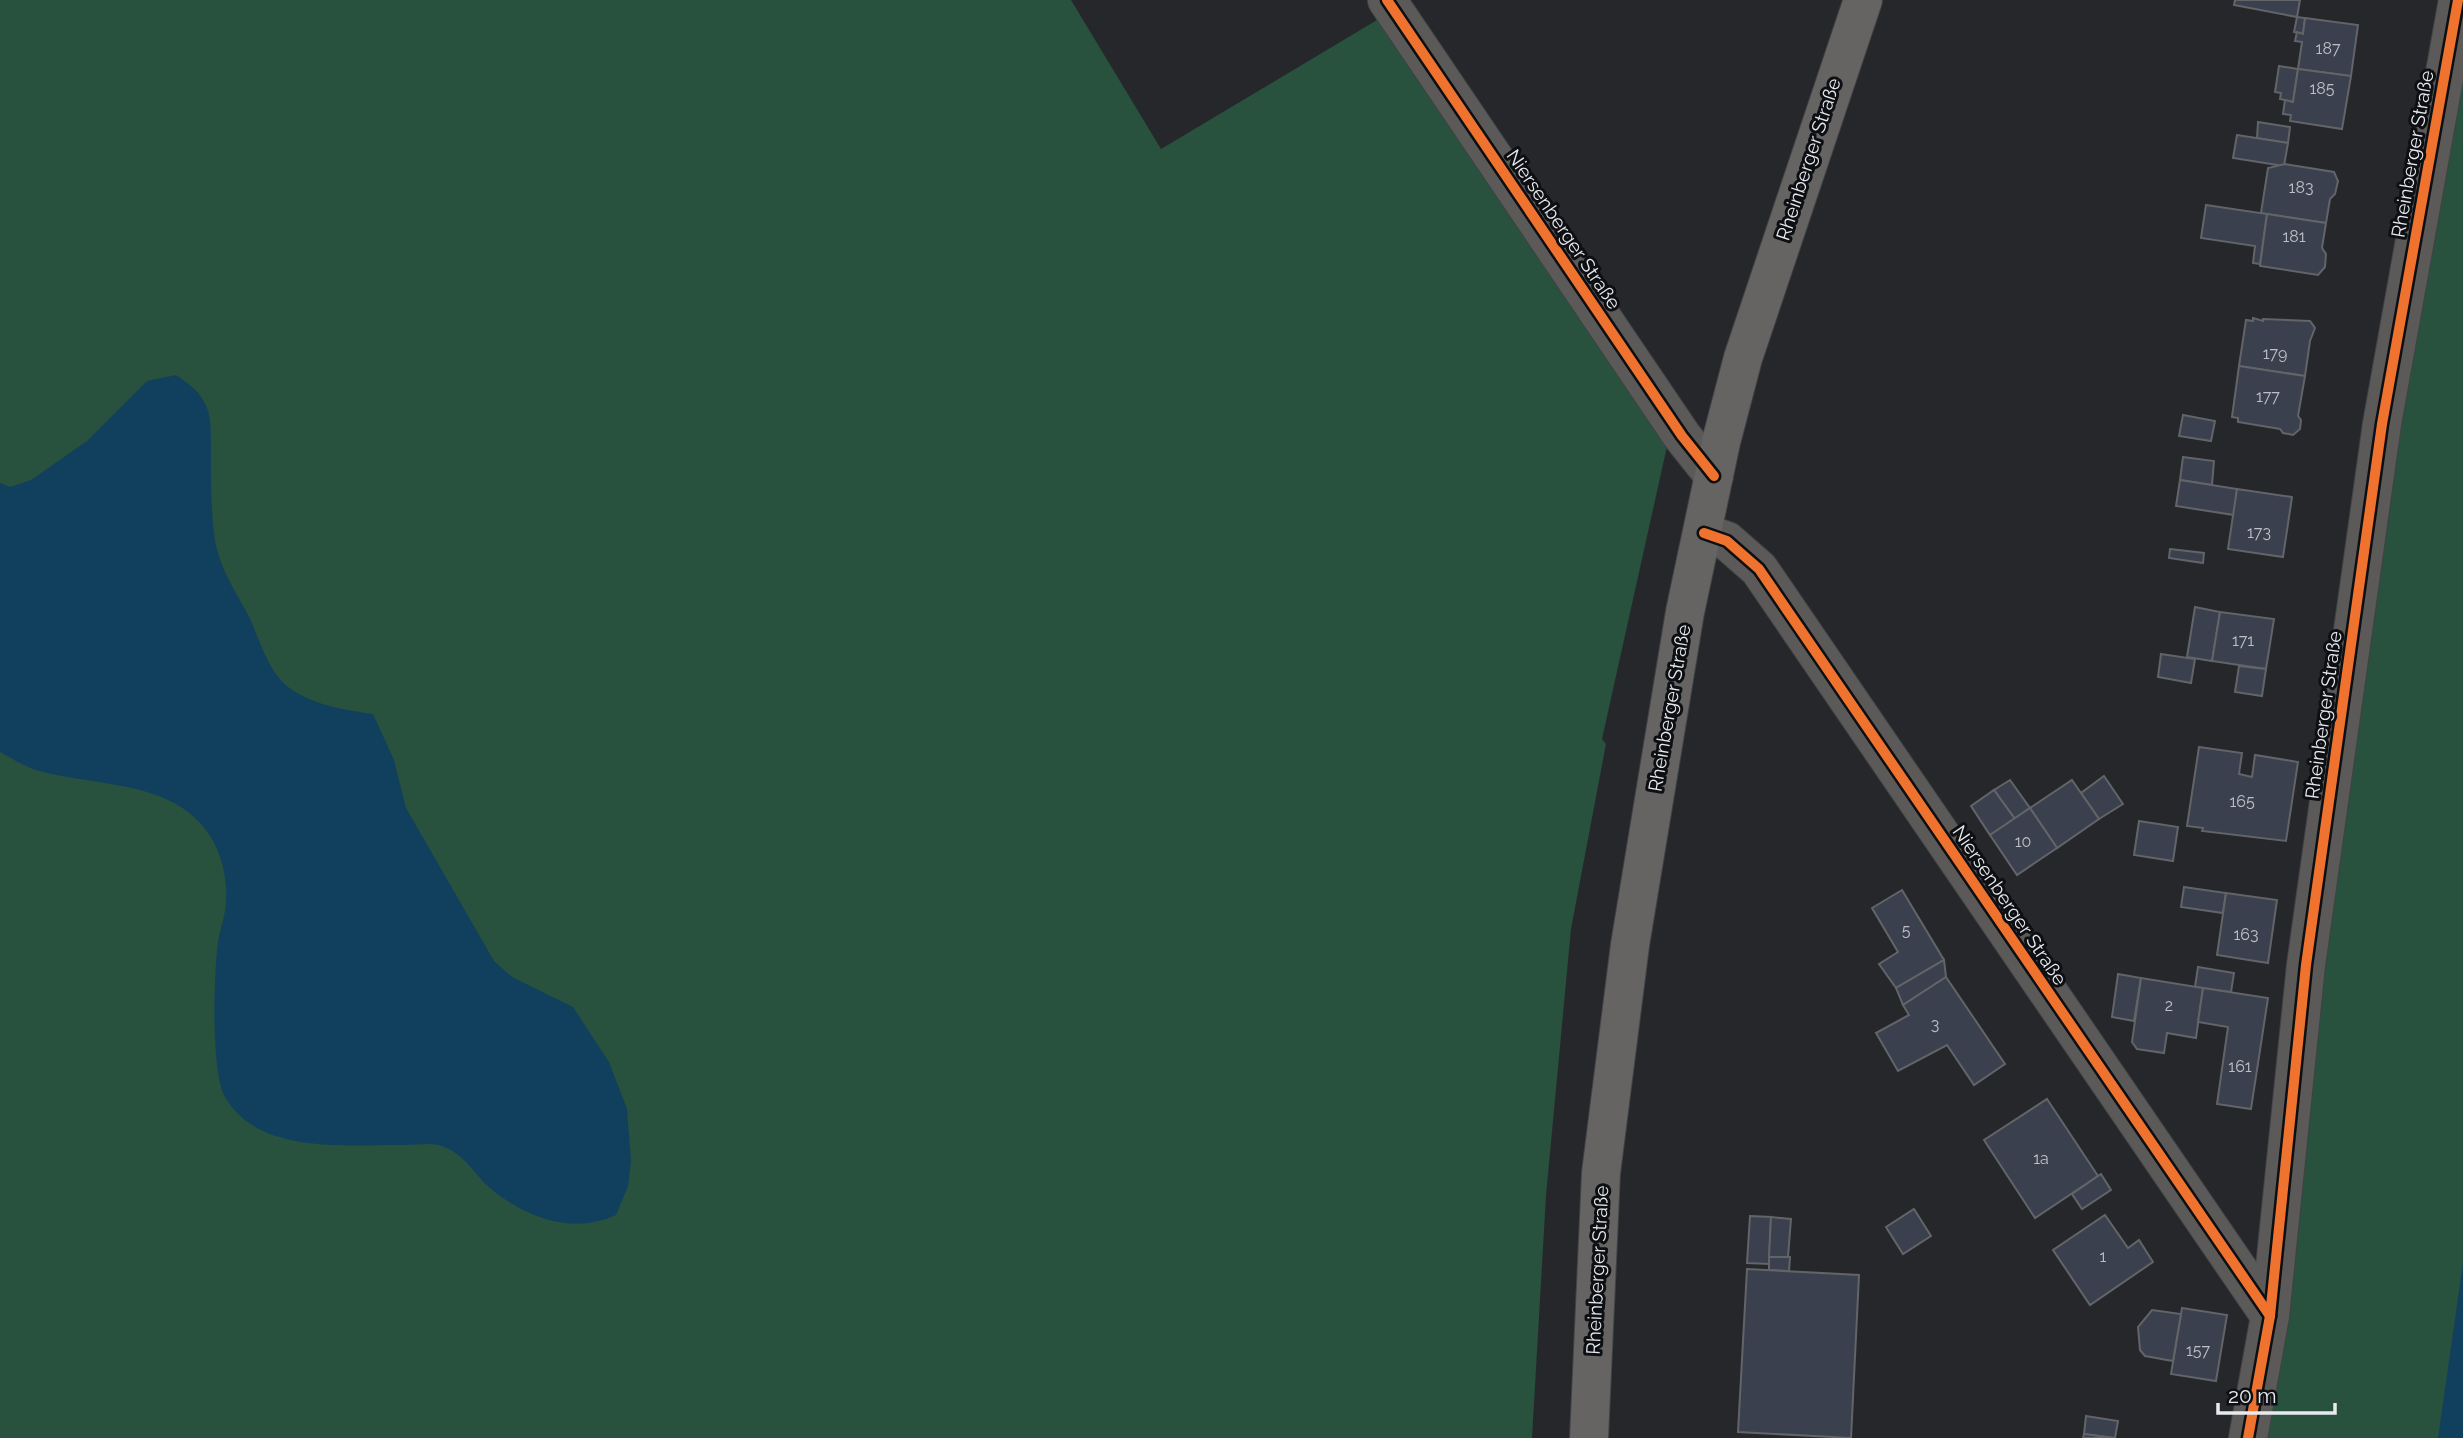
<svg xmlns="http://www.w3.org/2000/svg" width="2463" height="1438" font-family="Raleway,sans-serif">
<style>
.green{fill:#28513e}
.water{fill:#11405e}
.building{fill:#3a404d;stroke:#626468;stroke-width:2}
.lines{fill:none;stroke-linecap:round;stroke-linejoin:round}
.minor-casing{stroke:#414246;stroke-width:40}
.major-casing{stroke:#414246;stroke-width:40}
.minor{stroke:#5b5a59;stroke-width:38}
.major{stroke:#656463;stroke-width:38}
.cycleway-casing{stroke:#0d0f12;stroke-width:15}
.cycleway{stroke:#ef722f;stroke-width:10}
.labels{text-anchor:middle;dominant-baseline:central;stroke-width:6;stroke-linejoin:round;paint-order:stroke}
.number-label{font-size:16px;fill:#bcc0c6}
.street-label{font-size:19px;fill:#e7eaef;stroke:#0d0f12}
</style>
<rect width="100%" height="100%" fill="#25272b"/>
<g class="green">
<path d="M 0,0 L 1071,0 L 1161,149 L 1392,11 L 1670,433 L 1602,739 L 1606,744 L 1571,929 L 1546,1196 L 1532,1438 L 0,1438 Z"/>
<path d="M 2463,0 L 2463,1438 L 2248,1438 Z"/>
</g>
<g class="water">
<path d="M 176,375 C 217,401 210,420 211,462 C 211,487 211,530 218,553 C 225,578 240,598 251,621 C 259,640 266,662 279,678 C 299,703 344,710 373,714 L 394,760 L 406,808 L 494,961 L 512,977 L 573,1007 L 609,1062 L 627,1109 L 631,1162 L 628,1186 L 616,1215 C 572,1235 526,1218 490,1188 C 472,1172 463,1151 438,1145 C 428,1143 416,1145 406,1145 C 349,1144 259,1156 225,1097 C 211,1073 214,980 217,950 C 218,934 225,919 226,903 C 228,875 220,845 201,824 C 162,779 86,786 33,769 C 22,765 11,758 0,752 L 0,483 L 10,487 L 31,480 L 87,441 L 147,381 Z"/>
<path d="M 2463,1263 L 2463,1438 L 2438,1438 Z"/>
</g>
<g class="building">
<path d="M 2235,0 L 2300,0 L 2297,17 L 2234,5 Z"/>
<path d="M 2297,17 L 2305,18 L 2303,34 L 2294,32 Z"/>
<path d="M 2305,18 L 2358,25 L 2351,76 L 2298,69 L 2302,42 L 2295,41 L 2297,32 L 2303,34 Z"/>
<path d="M 2279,66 L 2298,69 L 2293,102 L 2280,99 L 2281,93 L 2275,92 Z"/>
<path d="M 2298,69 L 2351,76 L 2342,129 L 2290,121 L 2291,115 L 2283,114 L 2285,100 L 2293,102 Z"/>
<path d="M 2258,122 L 2290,127 L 2288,143 L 2257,138 Z"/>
<path d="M 2237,135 L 2288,143 L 2284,166 L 2233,158 Z"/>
<path d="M 2285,164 L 2334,172 L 2338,181 L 2335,194 L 2330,199 L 2326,223 L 2261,213 L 2268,168 Z"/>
<path d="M 2206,205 L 2267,214 L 2260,264 L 2253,263 L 2255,246 L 2201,238 Z"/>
<path d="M 2267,214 L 2326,223 L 2322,248 L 2326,254 L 2325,267 L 2318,275 L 2260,266 Z"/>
<path d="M 2253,318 L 2263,321 L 2263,319 L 2310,321 L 2315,328 L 2310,341 L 2305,376 L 2239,366 L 2246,320 L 2253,321 Z"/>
<path d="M 2239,366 L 2305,376 L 2298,416 L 2301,420 L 2300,429 L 2293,435 L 2283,433 L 2280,429 L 2238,422 L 2238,418 L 2232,417 Z"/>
<path d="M 2183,415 L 2215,421 L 2211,441 L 2179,436 Z"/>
<path d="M 2183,457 L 2214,461 L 2212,485 L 2180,480 Z"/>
<path d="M 2180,480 L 2237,489 L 2234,515 L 2176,506 Z"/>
<path d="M 2237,489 L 2292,497 L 2283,557 L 2228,549 Z"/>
<path d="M 2170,549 L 2204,553 L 2203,563 L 2169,558 Z"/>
<path d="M 2195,607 L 2220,612 L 2212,661 L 2187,657 Z"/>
<path d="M 2220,612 L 2274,619 L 2266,669 L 2212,661 Z"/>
<path d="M 2161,654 L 2195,659 L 2191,683 L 2158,677 Z"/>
<path d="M 2239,666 L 2266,669 L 2262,696 L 2235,692 Z"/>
<path d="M 2199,747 L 2242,753 L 2239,774 L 2252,777 L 2255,755 L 2298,762 L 2286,841 L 2202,831 L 2203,828 L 2187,826 Z"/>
<path d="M 2104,776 L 2123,804 L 2099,819 L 2081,793 Z"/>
<path d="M 2010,780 L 2030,808 L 2015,819 L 1994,790 Z"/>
<path d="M 2072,780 L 2099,819 L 2057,848 L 2030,808 Z"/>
<path d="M 1994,790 L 2015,819 L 1990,835 L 1971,806 Z"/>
<path d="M 2030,808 L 2057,848 L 2017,875 L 1990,835 Z"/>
<path d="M 2139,821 L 2178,827 L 2173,861 L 2134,855 Z"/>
<path d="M 2184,887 L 2226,893 L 2223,913 L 2181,907 Z"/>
<path d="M 1902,890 L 1944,960 L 1896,988 L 1879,964 L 1898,952 L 1872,908 Z"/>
<path d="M 2226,893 L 2277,900 L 2268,963 L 2217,955 Z"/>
<path d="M 1944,960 L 1946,977 L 1903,1005 L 1896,988 Z"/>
<path d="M 2198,967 L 2234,973 L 2231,992 L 2195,987 Z"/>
<path d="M 2118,974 L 2141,978 L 2134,1021 L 2112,1017 Z"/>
<path d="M 1946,977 L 2005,1064 L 1974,1085 L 1947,1045 L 1898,1071 L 1876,1033 L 1909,1015 L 1903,1005 Z"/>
<path d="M 2141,978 L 2203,988 L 2196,1038 L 2167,1033 L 2164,1053 L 2137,1049 L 2132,1042 Z"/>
<path d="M 2203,988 L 2268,998 L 2251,1109 L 2217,1104 L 2228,1027 L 2198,1022 Z"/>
<path d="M 2047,1099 L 2098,1176 L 2035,1218 L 1984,1140 Z"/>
<path d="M 2101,1174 L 2111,1190 L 2082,1209 L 2072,1194 Z"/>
<path d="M 1914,1209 L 1931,1236 L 1903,1254 L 1886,1227 Z"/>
<path d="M 2105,1215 L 2128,1248 L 2139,1240 L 2153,1262 L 2090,1305 L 2053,1250 Z"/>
<path d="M 1750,1216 L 1771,1217 L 1769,1264 L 1747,1263 Z"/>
<path d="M 1771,1217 L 1791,1219 L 1788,1257 L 1769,1257 Z"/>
<path d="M 1769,1257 L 1790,1257 L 1789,1271 L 1769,1270 Z"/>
<path d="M 1747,1269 L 1859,1275 L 1851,1438 L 1738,1432 Z"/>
<path d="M 2182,1308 L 2227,1315 L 2216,1381 L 2171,1374 Z"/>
<path d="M 2152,1310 L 2181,1314 L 2173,1361 L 2145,1356 L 2140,1350 L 2138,1327 Z"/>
<path d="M 2086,1416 L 2118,1421 L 2115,1438 L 2084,1434 Z"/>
<path d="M 2084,1434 L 2113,1438 L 2083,1438 Z"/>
</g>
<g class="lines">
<defs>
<g id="minor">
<path d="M 1387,0 L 1682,436 L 1714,476"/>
<path d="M 1704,533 L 1727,541 L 1759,569 L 2270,1316"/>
<path d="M 2248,1438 L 2270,1316 L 2306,965 L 2382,424 L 2458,0"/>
</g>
<path id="major" d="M 1589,1438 L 1601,1173 L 1630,945 L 1685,612 L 1721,442 L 1743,358 L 1863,0"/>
</defs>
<use href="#minor" class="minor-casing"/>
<use href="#major" class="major-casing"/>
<use href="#minor" class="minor"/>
<use href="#major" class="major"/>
<defs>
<g id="cycleway">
<path d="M 1387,0 L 1682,436 L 1714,476"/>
<path d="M 1704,533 L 1727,541 L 1759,569 L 2270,1316"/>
<path d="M 2248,1438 L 2270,1316 L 2306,965 L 2382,424 L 2458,0"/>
</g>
</defs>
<use href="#cycleway" class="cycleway-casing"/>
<use href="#cycleway" class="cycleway"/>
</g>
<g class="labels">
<g class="number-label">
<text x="2328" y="48">187</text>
<text x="2322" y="88">185</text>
<text x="2301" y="187">183</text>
<text x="2294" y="236">181</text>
<text x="2275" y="353">179</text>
<text x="2268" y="396">177</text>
<text x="2259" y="532">173</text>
<text x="2243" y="640">171</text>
<text x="2242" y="801">165</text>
<text x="2023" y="841">10</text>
<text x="1906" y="930">5</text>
<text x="2246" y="934">163</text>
<text x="2169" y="1005">2</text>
<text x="1935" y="1024">3</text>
<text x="2240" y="1066">161</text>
<text x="2041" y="1158">1a</text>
<text x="2103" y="1256">1</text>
<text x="2198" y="1350">157</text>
</g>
<g class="street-label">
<text transform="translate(2412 154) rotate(-80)">Rheinberger Straße</text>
<text transform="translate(1808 159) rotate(-72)">Rheinberger Straße</text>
<text transform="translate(1564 229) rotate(56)">Niersenberger Straße</text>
<text transform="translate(1669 708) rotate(-80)">Rheinberger Straße</text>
<text transform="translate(2323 715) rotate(-82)">Rheinberger Straße</text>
<text transform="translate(2010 905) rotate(56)">Niersenberger Straße</text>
<text transform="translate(1597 1270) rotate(-87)">Rheinberger Straße</text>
</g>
</g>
<path d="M2218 1403v10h117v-10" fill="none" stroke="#e7eaef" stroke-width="3.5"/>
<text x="2228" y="1403" font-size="21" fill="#e7eaef" stroke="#0d0f12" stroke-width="5" paint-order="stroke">20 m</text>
</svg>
